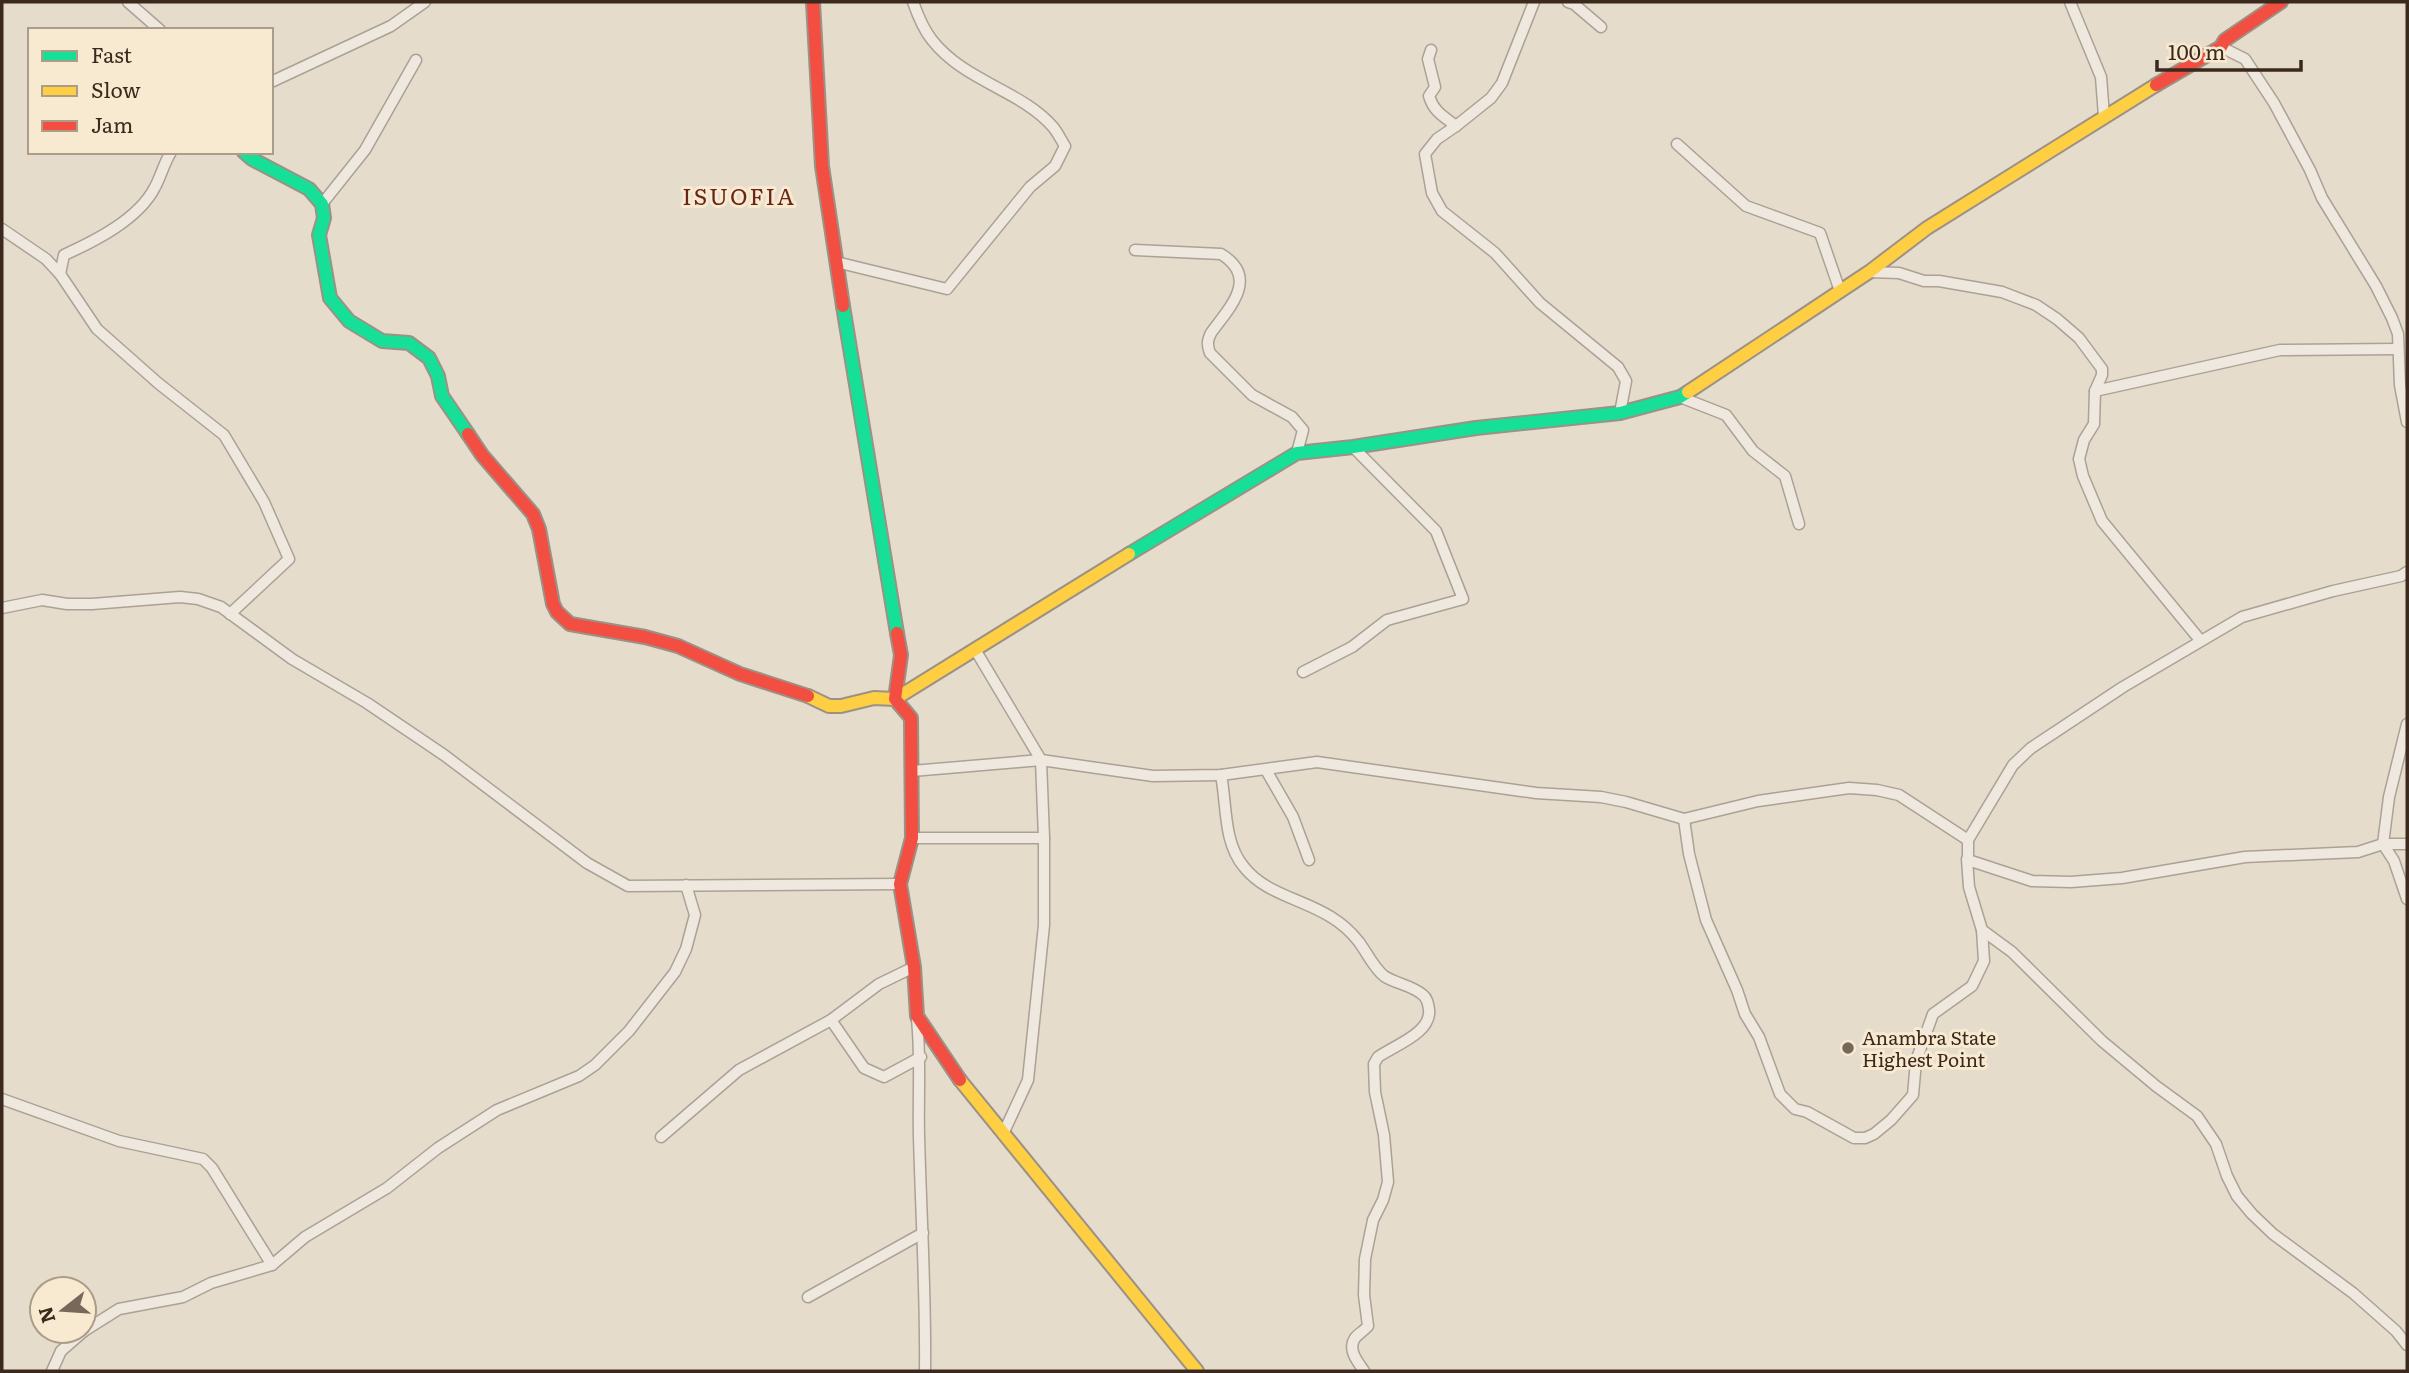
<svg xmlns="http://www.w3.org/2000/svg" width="2409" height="1373" font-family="Literata,serif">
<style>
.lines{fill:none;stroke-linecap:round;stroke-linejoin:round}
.street-casing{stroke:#aba196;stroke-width:13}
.fast-casing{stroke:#9b9185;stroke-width:16}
.slow-casing{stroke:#9b9185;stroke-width:16}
.jam-casing{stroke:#9b9185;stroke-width:16}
.street{stroke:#eee8de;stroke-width:10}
.fast{stroke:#16e098;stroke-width:12}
.slow{stroke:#ffcf43;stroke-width:12}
.jam{stroke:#f24e42;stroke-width:12}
.poi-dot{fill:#77685a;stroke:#f8ead1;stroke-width:2.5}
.labels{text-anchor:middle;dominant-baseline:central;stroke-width:6;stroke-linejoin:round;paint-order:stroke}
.poi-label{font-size:19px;fill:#3b291d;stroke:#f8ead1;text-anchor:start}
.quarter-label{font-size:23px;letter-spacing:2px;fill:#6b2418;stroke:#f8ead1}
</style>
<rect width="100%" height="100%" fill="#e6dccc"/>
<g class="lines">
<defs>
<g id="street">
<path d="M 128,2 L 160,30"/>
<path d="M 1568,2 L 1574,4 L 1601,27"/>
<path d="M 2070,2 L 2101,77 L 2104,116"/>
<path d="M 2221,47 L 2245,59 L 2274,103 L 2310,170 L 2322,198 L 2376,286 L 2392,318 L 2398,334 L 2400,385 L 2407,422"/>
<path d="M 1431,50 L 1428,59 L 1435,87 L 1429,96 C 1434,112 1443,116 1456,126 L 1437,139 L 1425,154 L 1432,193 L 1442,211 L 1495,253 L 1540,303 L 1618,367 L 1626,381 L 1620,413"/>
<path d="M 271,82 L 391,26 L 425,2"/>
<path d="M 1456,126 L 1491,98 L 1502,83 L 1534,2"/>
<path d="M 1677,144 L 1746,206 L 1820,233 L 1840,291"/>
<path d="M 322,204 L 365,150 L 416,60"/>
<path d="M 2,229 L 46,259 L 60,274 L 64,255 C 95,241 139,219 155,187 C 161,176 164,163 171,152"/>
<path d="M 1135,250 L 1221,254 C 1260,278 1229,308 1211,333 C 1207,341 1207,345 1210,353 L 1252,395 L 1292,417 L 1303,430 L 1297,453"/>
<path d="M 836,262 L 947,289 L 1030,187 L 1055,166 L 1065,146 C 1061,140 1058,133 1053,127 C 1021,90 965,82 932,40 C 923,29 918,16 913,2"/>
<path d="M 1869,272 L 1899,273 L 1924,281 L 1939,281 L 2002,292 L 2036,305 L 2057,319 L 2079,338 L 2102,369 L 2102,375 L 2095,391 L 2094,424 L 2084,440 L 2079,459 L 2083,476 L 2102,521 L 2200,640"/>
<path d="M 60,274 L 97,329 L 158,383 L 224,435 L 264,502 L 289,559 L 230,614"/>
<path d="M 2095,391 L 2280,350 L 2398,349"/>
<path d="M 1680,397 L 1726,415 L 1753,451 L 1785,476 L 1799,524"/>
<path d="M 2,608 L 42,600 L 67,604 L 92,604 L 180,597 L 198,599 L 221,607 L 292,659 L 367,703 L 444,755 L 587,863 L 628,886 L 900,884"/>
<path d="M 976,651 L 1041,760 L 1044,838 L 1044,925 L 1028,1080 L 1003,1134"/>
<path d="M 1303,672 L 1352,647 L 1387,620 L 1463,599 L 1436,531 L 1353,447"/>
<path d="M 2407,724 L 2389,797 L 2383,844 L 2394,861 L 2407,899"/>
<path d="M 1266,770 L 1293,817 L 1309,860"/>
<path d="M 912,771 L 1041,760 L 1153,776 L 1221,775 L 1317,762 L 1536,793 L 1601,797 L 1626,802 L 1684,819 L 1758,801 L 1849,788 L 1877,790 L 1899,795 L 1968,840 L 1968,860 L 2032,881 L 2071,882 L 2122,878 L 2245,857 L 2358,852 L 2383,844 L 2407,844"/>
<path d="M 1221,775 C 1227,805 1223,842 1244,867 C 1265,894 1303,899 1331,917 C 1341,923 1352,933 1359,942 C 1367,953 1374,968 1384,976 C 1396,984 1412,985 1423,995 C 1427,998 1428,1003 1429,1009 C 1432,1033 1395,1045 1378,1057 L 1374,1064 L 1375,1092 L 1384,1135 L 1388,1182 L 1383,1200 L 1373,1220 L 1365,1259 L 1364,1295 L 1368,1326 C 1364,1331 1358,1334 1355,1338 C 1347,1350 1358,1362 1364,1371"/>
<path d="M 1684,819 L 1689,854 L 1706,920 L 1737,990 L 1745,1014 L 1759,1037 L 1780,1094 L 1795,1109 L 1807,1112 L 1854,1138 L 1865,1138 L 1874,1134 L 1891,1120 L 1913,1095 L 1916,1061 L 1933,1014 L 1972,986 L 1984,961 L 1982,930"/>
<path d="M 912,838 L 1044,838"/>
<path d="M 1968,840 L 2013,765 L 2031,748 L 2123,687 L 2242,617 L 2333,591 L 2401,576 L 2407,572"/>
<path d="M 1967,859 L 1969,887 L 1982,930 L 2012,952 L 2102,1041 L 2156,1086 L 2197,1116 L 2216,1144 L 2227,1176 L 2237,1196 L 2252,1214 L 2273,1234 L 2353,1293 L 2396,1331 L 2407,1345"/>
<path d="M 917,1019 C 921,1058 918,1097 919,1136 C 921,1215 926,1293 925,1371"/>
<path d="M 831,1020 L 864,1068 L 884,1077 L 921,1057"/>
<path d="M 2,1099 L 119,1141 L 203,1159 L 212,1168 L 272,1265"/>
<path d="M 661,1137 L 739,1070 L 831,1020 L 879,984 L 914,967"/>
<path d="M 808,1297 L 923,1233"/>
<path d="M 84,1331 L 119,1309 L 183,1297 L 211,1283 L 272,1265 L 305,1237 L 387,1188 L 438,1148 L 497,1110 L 579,1076 L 595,1065 L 629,1031 L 675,972 L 686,949 L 695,915 L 686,885"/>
<path d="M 52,1371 L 61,1351 L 84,1331"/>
</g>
<g id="fast">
<path d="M 244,152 L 252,159 L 309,189 L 322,204 L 324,218 L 319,235 L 330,298 L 349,321 L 382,341 L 409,343 L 429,358 L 438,376 L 442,396 L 468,434"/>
<path d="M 843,306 L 897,633"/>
<path d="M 1129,554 L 1297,453 L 1353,447 L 1476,428 L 1620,413 L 1680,397 L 1688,392"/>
</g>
<g id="slow">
<path d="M 1688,392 L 1869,272 L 1927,228 L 2156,85"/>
<path d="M 808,696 L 829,706 L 841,706 L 874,698 L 895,699 L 1129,554"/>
<path d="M 960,1080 L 1197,1371"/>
</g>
<g id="jam">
<path d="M 813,2 L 822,166 L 843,306"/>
<path d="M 2156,85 L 2221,47 L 2225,40 L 2281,2"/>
<path d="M 468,434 L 482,455 L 533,514 L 539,529 L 553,604 L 557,612 L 570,624 L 645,637 L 678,646 L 740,674 L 808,696"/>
<path d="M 897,633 L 901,655 L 895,699 L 911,718 L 912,838 L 900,884 L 914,967 L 917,1016 L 960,1080"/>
</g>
</defs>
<use href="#street" class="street-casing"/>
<use href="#fast" class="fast-casing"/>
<use href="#slow" class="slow-casing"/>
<use href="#jam" class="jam-casing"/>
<use href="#street" class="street"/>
<use href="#fast" class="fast"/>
<use href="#slow" class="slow"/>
<use href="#jam" class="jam"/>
</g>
<circle class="poi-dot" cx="1848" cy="1048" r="7"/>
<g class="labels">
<g class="poi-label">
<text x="1862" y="1037">Anambra State<tspan x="1862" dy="22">Highest Point</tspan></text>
</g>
<g class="quarter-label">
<text x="739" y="195">ISUOFIA</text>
</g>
</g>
<rect width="2409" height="1373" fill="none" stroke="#3b291d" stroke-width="7"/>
<rect x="28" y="28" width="245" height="126" fill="#f8ead1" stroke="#ac9d89" stroke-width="2"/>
<rect x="42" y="51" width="35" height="10" fill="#16e098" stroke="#ac9d89" stroke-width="2"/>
<text x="91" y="63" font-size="21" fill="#3b291d">Fast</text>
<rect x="42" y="86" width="35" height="10" fill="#ffcf43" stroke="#ac9d89" stroke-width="2"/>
<text x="91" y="98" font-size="21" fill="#3b291d">Slow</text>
<rect x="42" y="121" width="35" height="10" fill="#f24e42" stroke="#ac9d89" stroke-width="2"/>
<text x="91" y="133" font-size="21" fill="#3b291d">Jam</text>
<g transform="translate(63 1310) rotate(253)"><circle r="33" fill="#f8ead1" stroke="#ac9d89" stroke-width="2"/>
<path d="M0-5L12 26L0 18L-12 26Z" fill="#77685a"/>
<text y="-10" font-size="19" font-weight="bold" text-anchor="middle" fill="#3b291d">N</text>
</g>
<path d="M2157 60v10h144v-10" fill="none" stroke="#3b291d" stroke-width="3.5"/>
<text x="2168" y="60" font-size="21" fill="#3b291d" stroke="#f8ead1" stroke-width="5" paint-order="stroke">100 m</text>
</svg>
